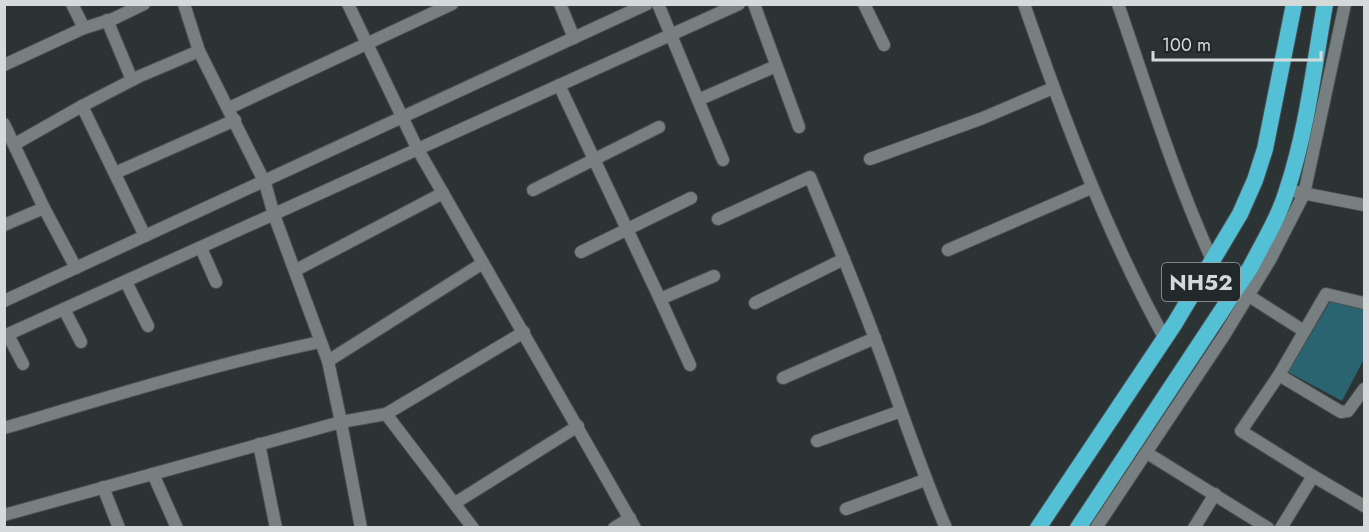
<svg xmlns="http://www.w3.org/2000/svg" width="1369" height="532" font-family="Jost,sans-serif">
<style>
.green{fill:#2a6470}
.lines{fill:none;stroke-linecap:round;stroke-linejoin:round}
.minor-casing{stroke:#4a4f51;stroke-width:14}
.tertiary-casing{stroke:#4a4f51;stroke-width:14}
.trunk-casing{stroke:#4a4f51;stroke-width:18}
.minor{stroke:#777f80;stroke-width:12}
.tertiary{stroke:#777f80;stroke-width:12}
.trunk{stroke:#54c0d6;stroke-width:16}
.labels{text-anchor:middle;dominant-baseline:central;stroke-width:6;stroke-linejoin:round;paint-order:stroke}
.shield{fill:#22292a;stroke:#9fa4a5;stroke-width:1.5}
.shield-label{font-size:22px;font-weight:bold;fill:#d5d9da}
</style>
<rect width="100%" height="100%" fill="#2c3334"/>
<path class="green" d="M 1331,300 L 1364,309 L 1364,359 L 1342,401 L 1288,372 Z"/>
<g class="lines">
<defs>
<g id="minor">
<path d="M 72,4 L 84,28"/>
<path d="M 184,4 L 199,51 L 265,183 L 274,215 L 328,361 L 341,422 L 361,528"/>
<path d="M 560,4 L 574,38"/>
<path d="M 658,4 L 723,160"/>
<path d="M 754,4 L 799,127"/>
<path d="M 864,4 L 884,45"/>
<path d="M 1024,4 C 1064,119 1106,232 1165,339"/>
<path d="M 1118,4 C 1148,91 1175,179 1213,262"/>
<path d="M 107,20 L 132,80"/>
<path d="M 4,65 L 84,28 L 113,19 L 144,4"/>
<path d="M 559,85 L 660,299 L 714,276"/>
<path d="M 698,100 L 776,66"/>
<path d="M 82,106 L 145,236"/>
<path d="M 229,108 L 452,4"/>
<path d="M 4,124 L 44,208 L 76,268"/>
<path d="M 15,144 L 82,106 L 140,76 L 199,51"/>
<path d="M 870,159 L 983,118 L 1053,88"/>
<path d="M 115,173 L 235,120"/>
<path d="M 533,190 L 659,127"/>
<path d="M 718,219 L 810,177 C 832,231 855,284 875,339 C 899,402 919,466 946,528"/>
<path d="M 4,225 L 44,208"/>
<path d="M 201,248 L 216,282"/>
<path d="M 948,250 L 1091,188"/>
<path d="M 581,252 L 691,198"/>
<path d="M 296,270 L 443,193"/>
<path d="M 126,282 L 148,326"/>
<path d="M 1249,296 L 1304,331"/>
<path d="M 660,299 L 690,365"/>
<path d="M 4,301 L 647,4"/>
<path d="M 755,303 L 844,259"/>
<path d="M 64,309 L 81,342"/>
<path d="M 8,335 L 23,364"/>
<path d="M 4,336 L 739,4"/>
<path d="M 328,361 L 483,263"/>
<path d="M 1279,375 L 1341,412 L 1348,411 L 1364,389"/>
<path d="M 783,378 L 875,338"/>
<path d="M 386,414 L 473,528"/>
<path d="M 4,428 C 109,397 214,364 320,342"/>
<path d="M 817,441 L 901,411"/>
<path d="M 259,444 L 276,528"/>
<path d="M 1147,453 L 1268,528"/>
<path d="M 153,474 L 177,528"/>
<path d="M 1313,476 L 1241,431 L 1279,375 L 1326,294 L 1364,303"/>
<path d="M 103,487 L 119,528"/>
<path d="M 455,503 L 578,426"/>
<path d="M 846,509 L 925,480"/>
<path d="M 4,515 L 341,422 L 386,414 L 524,332"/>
<path d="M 614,528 L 630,518"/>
<path d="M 1194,528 L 1215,494"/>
<path d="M 1281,528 L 1313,476 L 1364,506"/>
</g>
<g id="tertiary">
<path d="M 348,4 L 417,148 L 635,528"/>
<path d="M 1297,192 L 1364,205"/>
<path d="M 1096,528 L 1225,334 L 1270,260 L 1304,194 L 1345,4"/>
</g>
<g id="trunk">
<path d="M 1038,528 L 1175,323 L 1240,214 L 1255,180 L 1265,149 L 1294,4"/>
<path d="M 1078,528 L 1250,268 C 1263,243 1279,217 1287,190 C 1307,130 1314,66 1325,4"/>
</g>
</defs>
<use href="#minor" class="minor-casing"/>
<use href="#tertiary" class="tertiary-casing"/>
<use href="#trunk" class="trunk-casing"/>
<use href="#minor" class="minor"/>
<use href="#tertiary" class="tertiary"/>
<use href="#trunk" class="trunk"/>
</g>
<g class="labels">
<rect class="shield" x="1162" y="263" width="78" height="38" rx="4.5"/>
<g class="shield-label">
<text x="1201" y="282">NH52</text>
</g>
</g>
<rect width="1369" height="532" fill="none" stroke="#d5d9da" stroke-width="12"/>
<path d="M1153 51v9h168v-9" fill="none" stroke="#d5d9da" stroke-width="3"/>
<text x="1162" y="51" font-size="18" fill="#d5d9da" stroke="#22292a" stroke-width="4.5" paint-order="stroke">100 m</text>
</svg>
